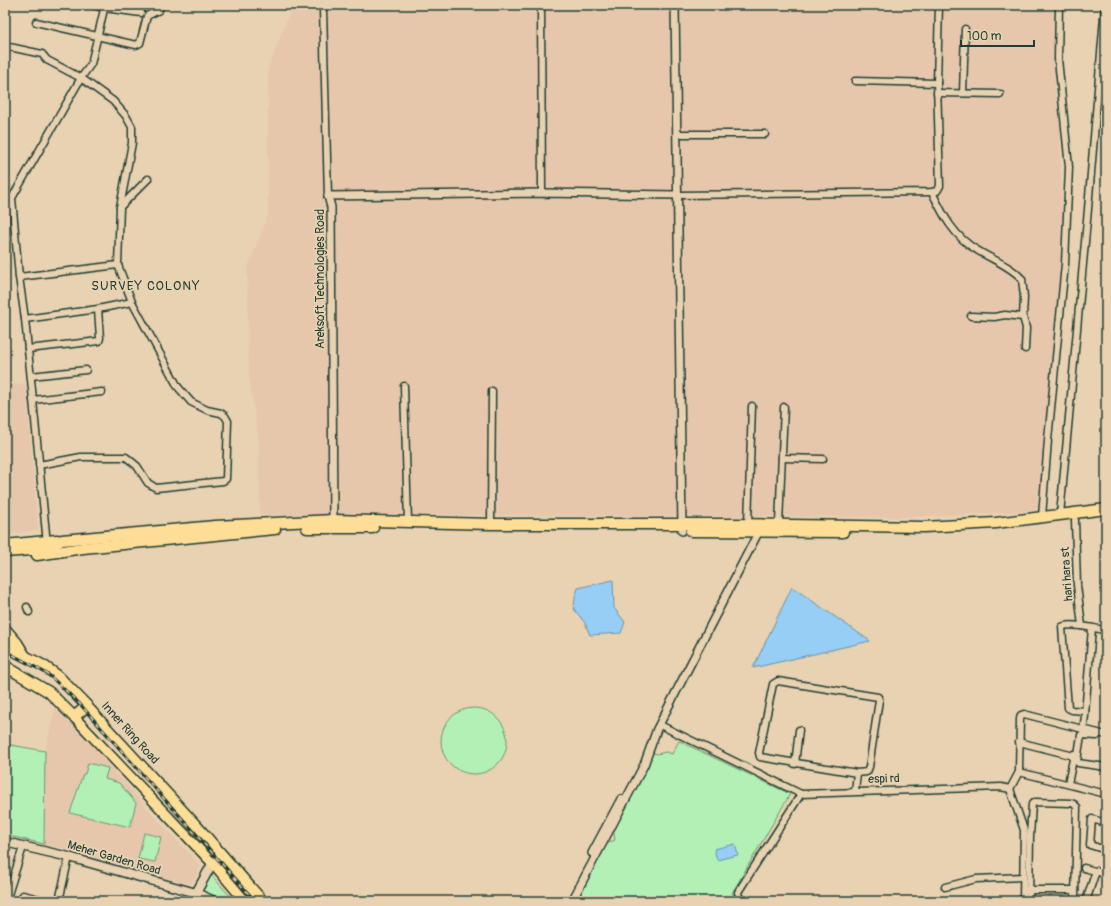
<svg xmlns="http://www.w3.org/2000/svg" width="1111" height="906" font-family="Pangolin,sans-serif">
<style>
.built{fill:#e6c7ac}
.green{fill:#b3f0b6;stroke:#699675}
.water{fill:#97cef6;stroke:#6794a8}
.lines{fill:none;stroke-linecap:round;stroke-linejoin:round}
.minor-casing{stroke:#1f3d34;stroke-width:9}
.tertiary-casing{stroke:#1f3d34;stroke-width:10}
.secondary-casing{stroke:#1f3d34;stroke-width:11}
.primary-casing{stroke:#1f3d34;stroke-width:12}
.trunk-casing{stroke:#1f3d34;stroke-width:13}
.minor{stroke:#e8d2b1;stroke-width:6}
.tertiary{stroke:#e8d2b1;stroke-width:7}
.secondary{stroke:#e8d2b1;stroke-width:8}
.primary{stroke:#fedd96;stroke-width:9}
.trunk{stroke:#fedd96;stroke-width:10}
.rail-casing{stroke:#1f3d34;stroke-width:3}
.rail{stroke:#e8d2b1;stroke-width:1.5;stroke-dasharray:4.5;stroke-linecap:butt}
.labels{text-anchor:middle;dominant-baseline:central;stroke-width:3.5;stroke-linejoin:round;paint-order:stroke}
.street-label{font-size:12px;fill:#1f3d34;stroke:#e8d2b1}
.neighbourhood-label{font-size:13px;letter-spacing:1px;fill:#1f3d34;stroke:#e8d2b1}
</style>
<rect width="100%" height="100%" fill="#e8d2b1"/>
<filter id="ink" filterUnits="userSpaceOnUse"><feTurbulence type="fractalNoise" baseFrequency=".025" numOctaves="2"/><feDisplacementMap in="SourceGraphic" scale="8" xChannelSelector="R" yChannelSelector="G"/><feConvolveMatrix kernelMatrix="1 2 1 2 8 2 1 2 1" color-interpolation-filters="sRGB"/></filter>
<g filter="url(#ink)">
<g class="built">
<path d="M 293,5 L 1055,5 L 1062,198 L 1060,264 L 1038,511 L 912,517 L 487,515 L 260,515 L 259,443 L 249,375 L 247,270 L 268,215 L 268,68 Z"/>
<path d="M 26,384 L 38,530 L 5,535 L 5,385 Z"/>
<path d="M 56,705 L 165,828 L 201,866 L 191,885 L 44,844 L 45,751 Z"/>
</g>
<g class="green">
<circle cx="474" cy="741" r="33"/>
<path d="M 679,741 L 790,794 L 732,893 L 737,901 L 575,901 L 605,845 L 615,840 L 613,826 L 650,752 L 657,754 L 666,752 L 672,754 Z"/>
<path d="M 5,744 L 45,751 L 44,844 L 5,835 Z"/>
<path d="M 88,763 L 108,768 L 105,779 L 119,783 L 136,803 L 130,827 L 70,813 L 83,774 L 85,774 Z"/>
<path d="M 144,833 L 161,837 L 155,862 L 138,859 Z"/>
<path d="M 211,875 L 230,896 L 225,901 L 199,891 L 208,876 Z"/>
</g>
<g class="water">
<path d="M 613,580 L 614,608 L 625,622 L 621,633 L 590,635 L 585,623 L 574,609 L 575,597 L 578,588 Z"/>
<path d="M 792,587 L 870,641 L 753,668 Z"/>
<path d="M 735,844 L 738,855 L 717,860 L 714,849 Z"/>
</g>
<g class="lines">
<defs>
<g id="minor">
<path d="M 92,5 L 104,8 L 141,13"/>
<path d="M 541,5 L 542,193"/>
<path d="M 323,9 L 328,196"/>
<path d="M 36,22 L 136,45 L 140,43 L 147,16 L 159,10 L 160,5"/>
<path d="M 5,46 L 42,54 L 47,60 L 81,78 L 113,101 L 126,116 L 132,127 L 132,143 L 120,207 L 118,265 L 132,302 L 178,387 L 191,402 L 207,410 L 221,413 L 225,416 L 228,421 L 226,479 L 223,481 L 156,488 L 148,483 L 137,466 L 126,457 L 81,457 L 39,465"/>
<path d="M 855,81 L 937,83"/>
<path d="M 937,93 L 1000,94"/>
<path d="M 963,93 L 965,29"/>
<path d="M 677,134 L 765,134"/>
<path d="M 932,192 C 943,215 954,237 977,250 C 991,259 1011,266 1022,279 L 1024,297 L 1023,317 L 1026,328 L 1025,349"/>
<path d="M 677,195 L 932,192 L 937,191 L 940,186 L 937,83 L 939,5"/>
<path d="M 120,207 L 148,179"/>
<path d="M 19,277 L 118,265"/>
<path d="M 971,316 L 994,317 L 1005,315 L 1023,317"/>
<path d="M 25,319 L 98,309 L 132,302"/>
<path d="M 28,349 L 99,341 L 100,338 L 98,309"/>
<path d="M 31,376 L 86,370"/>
<path d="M 404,386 L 408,522"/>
<path d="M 33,400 L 102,392"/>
<path d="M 782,458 L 823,459"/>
<path d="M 1060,515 L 1088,209 L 1105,5"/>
<path d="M 1042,517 L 1048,440 L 1065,264 L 1069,167 L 1058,59 L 1059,5"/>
<path d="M 1075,520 L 1077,585 L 1082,626"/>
<path d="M 491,524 L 492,391"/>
<path d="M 748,524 L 752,406"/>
<path d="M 779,524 L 784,407"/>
<path d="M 47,544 L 33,400 L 25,319 L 19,277 L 12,198 L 81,78 L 91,64 L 105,5"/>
<path d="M 27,607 L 29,612"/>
<path d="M 1085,711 L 1072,710 L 1068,708 L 1062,627 C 1069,622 1096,629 1106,630"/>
<path d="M 1085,714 L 1092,628"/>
<path d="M 660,725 L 801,794 L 1001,787 L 1010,789 L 1024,830 L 1023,901"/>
<path d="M 1083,730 L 1085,716"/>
<path d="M 1097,736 L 1081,735 L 1077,761 L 1078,763 L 1106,767"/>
<path d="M 1019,742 L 1074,756"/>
<path d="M 795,764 L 799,730"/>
<path d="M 1019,772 L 1106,794"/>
<path d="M 1068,784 L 1074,754"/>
<path d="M 1010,789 L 1019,772 L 1020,719 L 1021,715 L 1024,714 L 1106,735"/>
<path d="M 855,791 L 857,773 L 867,772 L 869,767 L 879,700 L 878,697 L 778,681 L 773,684 L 759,753 L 760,757 L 857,773"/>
<path d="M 1106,823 L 1092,819 L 1090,845 L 1106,850"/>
<path d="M 1084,868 L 1106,874"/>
<path d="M 945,887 L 976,879 L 1023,877"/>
<path d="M 1027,890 L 1075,890"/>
<path d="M 23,895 L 47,901"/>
<path d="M 6,901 L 23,847"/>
<path d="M 59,901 L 69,857"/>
<path d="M 194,901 L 196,893"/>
<path d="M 743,901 L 739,897 L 738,892 L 801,794"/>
<path d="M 1029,901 L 1030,836 L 1032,804 L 1035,802 L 1071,803 L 1074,804 L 1077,807 L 1075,901"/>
<path d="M 1086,901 L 1096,871"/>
<path d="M 1105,901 L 1106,899"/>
</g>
<g id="tertiary">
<path d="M 675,5 L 682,531"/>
<path d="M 328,196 L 542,193 L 677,195"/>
<path d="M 328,196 L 331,207 L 333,520"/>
<path d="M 592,853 L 621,799"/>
<path d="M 572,901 L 644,765 L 657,729 L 759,531"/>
</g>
<g id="secondary">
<path d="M 5,842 L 69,857 L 196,893 L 214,901"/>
<path d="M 196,893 L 212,864 L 221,855"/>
</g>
<g id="primary">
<path d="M 87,706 L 199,828 L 263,901"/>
<path d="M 74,717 L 217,868 L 245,901"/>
</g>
<g id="trunk">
<path d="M 307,528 L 373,528"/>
<path d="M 691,531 L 843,532"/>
<path d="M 5,545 L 57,540"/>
<path d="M 5,552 L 44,549 L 62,540 L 215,526 L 333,520 L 491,524 L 730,524 L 924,527 L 996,523 L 1106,509"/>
<path d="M 37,555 L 83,548 L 275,529"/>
<path d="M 5,629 L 17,643 L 25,656"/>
<path d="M 5,646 L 44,666 L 58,676 L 87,706 L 74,717 L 49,692 L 5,666"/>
</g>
</defs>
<use href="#minor" class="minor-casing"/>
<use href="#tertiary" class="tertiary-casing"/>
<use href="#secondary" class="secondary-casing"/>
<use href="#primary" class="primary-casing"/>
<use href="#trunk" class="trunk-casing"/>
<use href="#minor" class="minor"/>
<use href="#tertiary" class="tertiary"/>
<use href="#secondary" class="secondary"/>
<use href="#primary" class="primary"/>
<use href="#trunk" class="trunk"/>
<defs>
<path id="rail" d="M 5,651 L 30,664 L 49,675 L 79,703 L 255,901"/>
</defs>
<use href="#rail" class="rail-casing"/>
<use href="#rail" class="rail"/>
</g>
</g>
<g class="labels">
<g class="street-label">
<text transform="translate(320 279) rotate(-90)">Areksoft Technologies Road</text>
<text transform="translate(1067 574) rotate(-94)">hari hara st</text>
<text transform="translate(130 733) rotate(48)">Inner Ring Road</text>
<text transform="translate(884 779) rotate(-2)">espi rd</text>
<text transform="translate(114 858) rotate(16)">Meher Garden Road</text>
</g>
<g class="neighbourhood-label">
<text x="146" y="286">SURVEY COLONY</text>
</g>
</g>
<rect width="1111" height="906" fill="none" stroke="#e8d2b1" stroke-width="20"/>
<rect x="10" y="10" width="1091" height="886" fill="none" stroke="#1f3d34" stroke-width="1.5" filter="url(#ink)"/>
<path d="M961 40v6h73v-6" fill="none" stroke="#1f3d34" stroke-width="2"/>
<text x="967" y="40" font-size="12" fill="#1f3d34" stroke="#e8d2b1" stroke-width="3" paint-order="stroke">100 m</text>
</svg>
